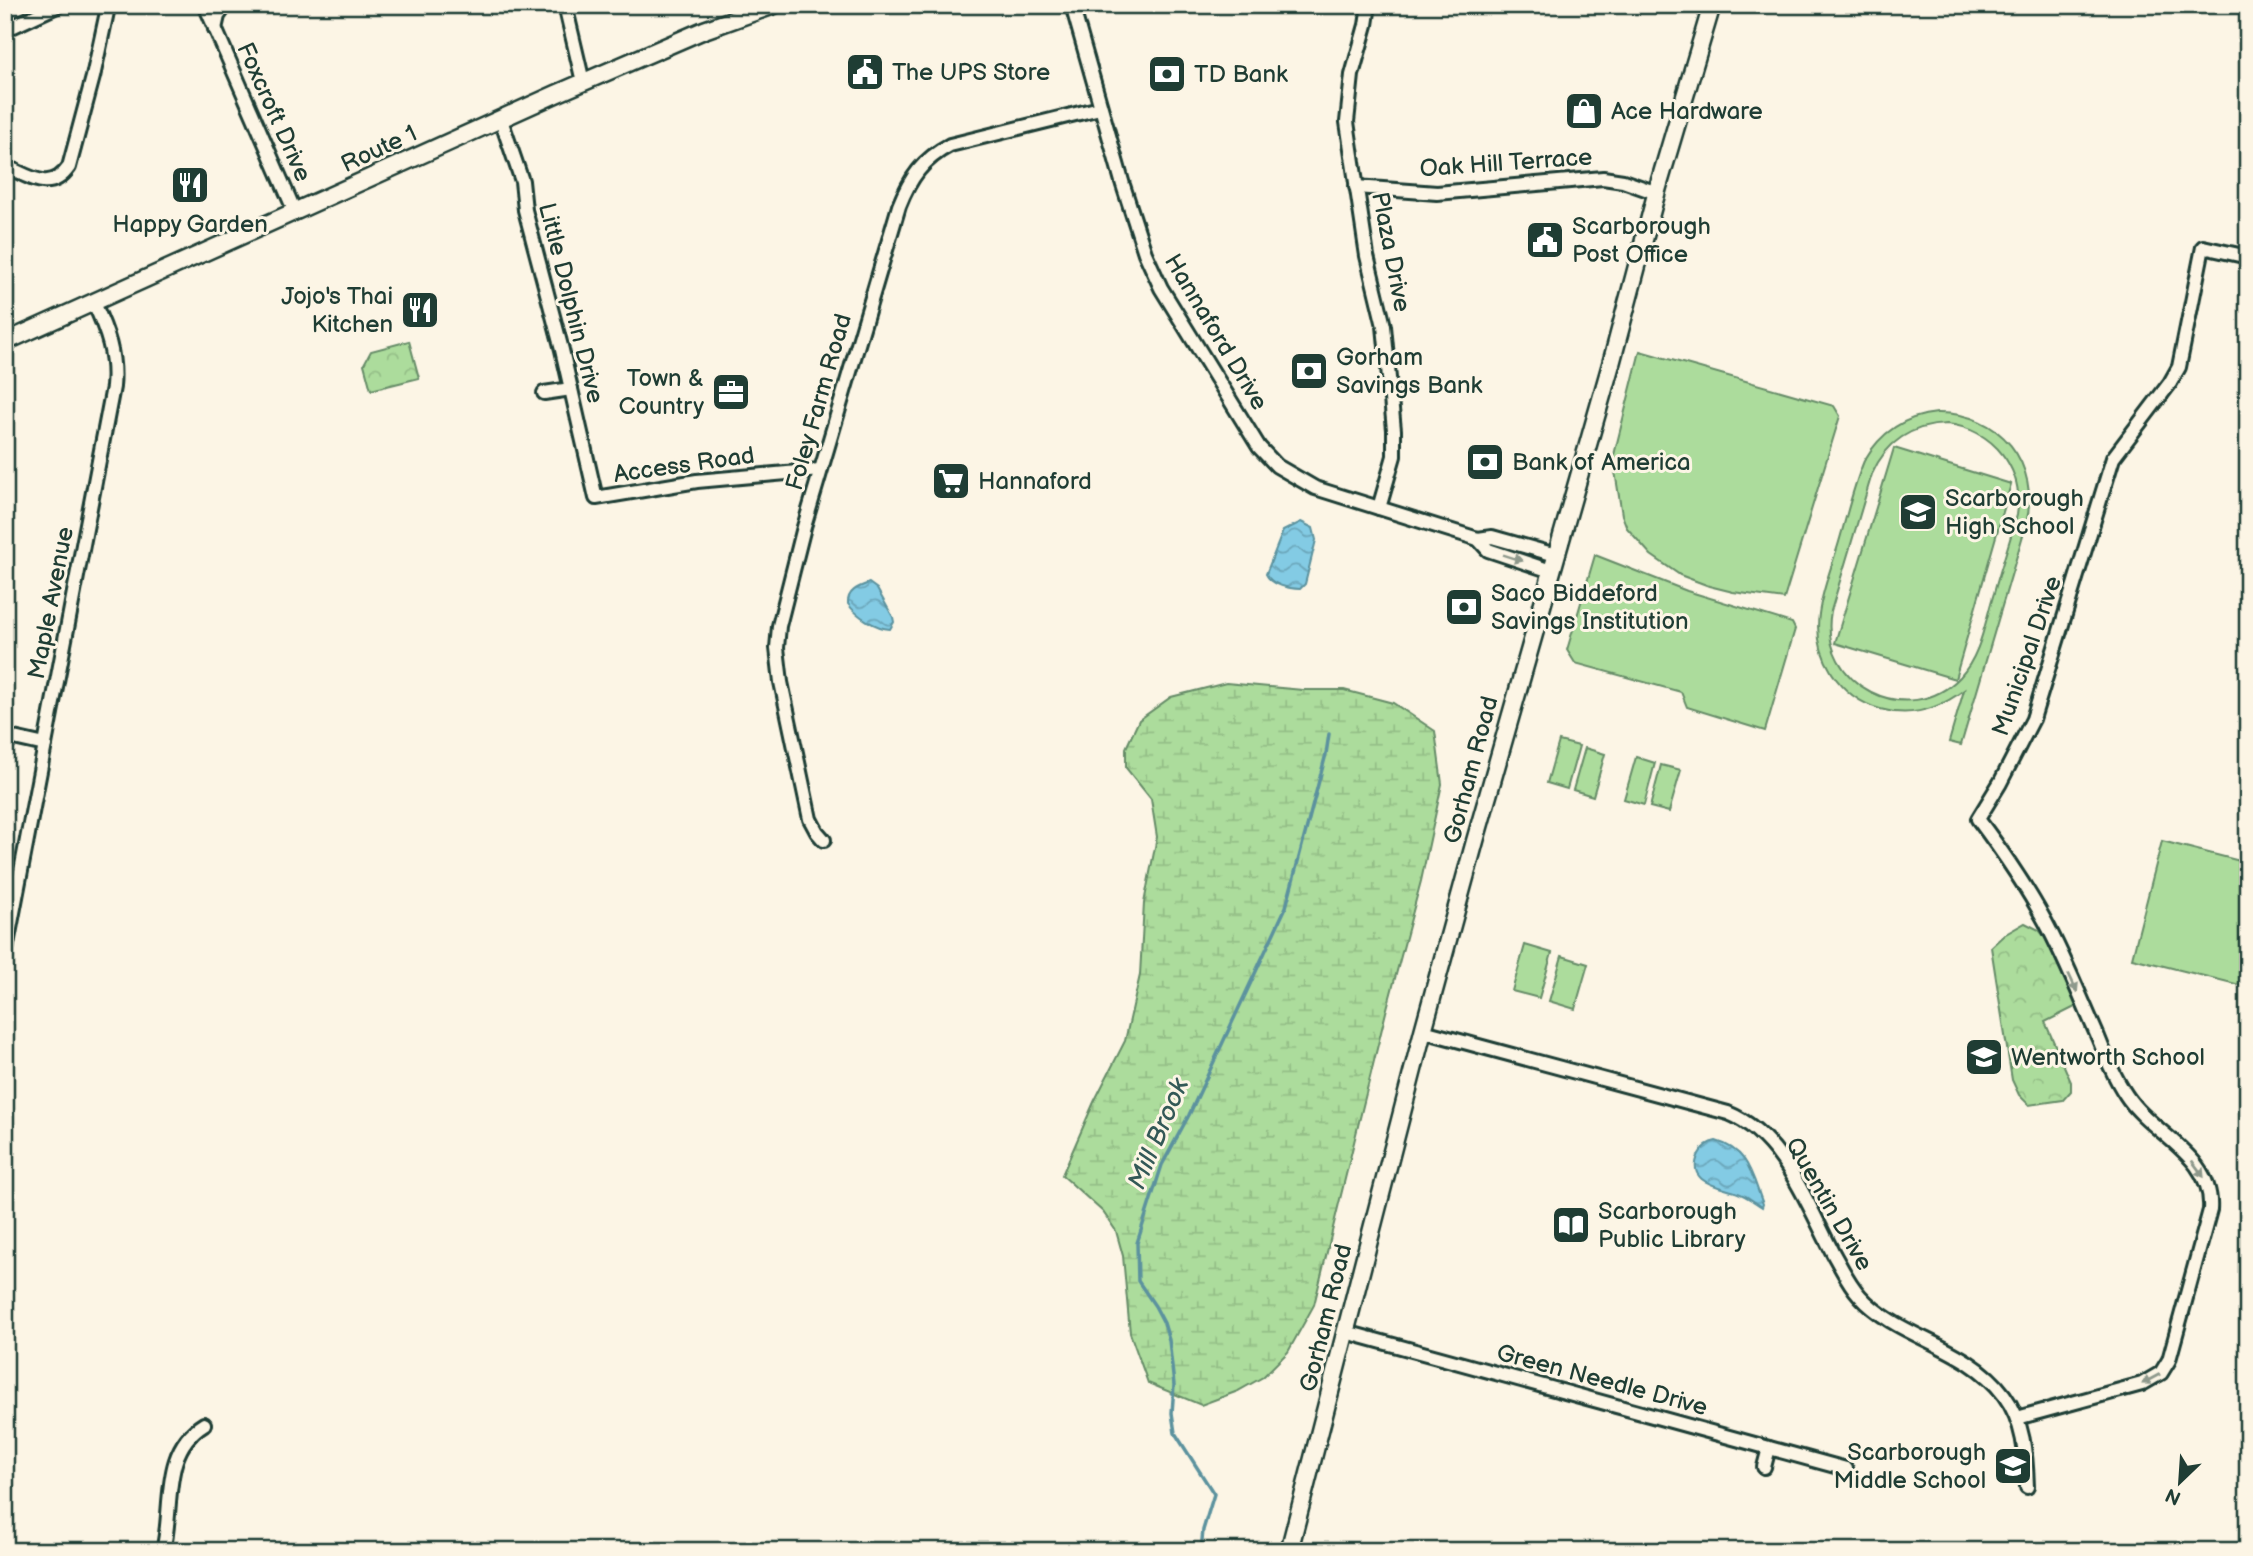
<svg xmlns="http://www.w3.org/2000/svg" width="2253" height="1556" font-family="'Balsamiq Sans',sans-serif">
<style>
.wetland{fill:url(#wetland-marsh);stroke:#668c68;stroke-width:2}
.park{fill:url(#park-crowns);stroke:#668c68;stroke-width:2}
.garden{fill:#acdc9c;stroke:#668c68;stroke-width:2;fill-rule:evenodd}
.water{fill:url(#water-waves);stroke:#5b929e;stroke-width:2}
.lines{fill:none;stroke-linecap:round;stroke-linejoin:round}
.stream{stroke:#5b929e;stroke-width:3.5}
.minor-casing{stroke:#1f3d34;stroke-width:18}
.major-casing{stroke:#1f3d34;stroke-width:21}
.minor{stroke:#fcf5e5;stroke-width:12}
.major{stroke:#fcf5e5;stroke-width:16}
.oneway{fill:#8e998c}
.labels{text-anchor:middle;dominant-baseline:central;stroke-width:6;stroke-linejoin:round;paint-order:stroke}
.poi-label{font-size:24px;fill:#1f3d34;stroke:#fcf5e5;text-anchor:start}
.street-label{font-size:24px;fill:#1f3d34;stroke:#fcf5e5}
.water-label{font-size:26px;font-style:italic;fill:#335957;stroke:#fcf5e5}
</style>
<defs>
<pattern id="wetland-marsh" width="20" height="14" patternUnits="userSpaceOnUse" patternTransform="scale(1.75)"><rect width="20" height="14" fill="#acdc9c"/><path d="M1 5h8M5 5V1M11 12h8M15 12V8" fill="none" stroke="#94be87"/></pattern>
<pattern id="park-crowns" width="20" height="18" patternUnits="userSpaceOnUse" patternTransform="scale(1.75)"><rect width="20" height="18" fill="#acdc9c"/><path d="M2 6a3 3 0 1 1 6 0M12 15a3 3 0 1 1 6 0" fill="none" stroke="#94be87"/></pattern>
<pattern id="water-waves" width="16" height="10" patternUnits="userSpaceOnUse" patternTransform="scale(1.75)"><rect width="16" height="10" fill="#83cbe4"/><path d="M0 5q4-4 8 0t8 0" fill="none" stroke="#6ba6ba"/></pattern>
</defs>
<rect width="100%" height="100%" fill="#fcf5e5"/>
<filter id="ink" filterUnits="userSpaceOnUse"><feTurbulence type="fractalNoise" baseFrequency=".0143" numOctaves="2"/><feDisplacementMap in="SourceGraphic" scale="14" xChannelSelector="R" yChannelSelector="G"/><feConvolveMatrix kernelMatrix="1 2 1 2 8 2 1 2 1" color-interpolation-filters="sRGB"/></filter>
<g filter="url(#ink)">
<path class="wetland" d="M 1226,683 L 1303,690 L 1344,690 L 1393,703 L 1435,731 L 1442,784 L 1421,881 L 1386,1012 L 1314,1305 L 1288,1352 L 1263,1377 L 1238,1391 L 1201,1405 L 1148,1383 L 1130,1333 L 1123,1256 L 1116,1231 L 1103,1212 L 1062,1175 L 1094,1102 L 1125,1041 L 1140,975 L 1144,903 L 1157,837 L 1151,799 L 1126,768 L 1126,748 L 1139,720 L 1171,697 Z"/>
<g class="park">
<path d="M 409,341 L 419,378 L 371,390 L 364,364 L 371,351 Z"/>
<path d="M 2025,923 L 2039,930 L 2045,937 L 2077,1006 L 2045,1022 L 2071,1082 L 2071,1091 L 2063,1100 L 2029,1105 L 2019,1095 L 2012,1080 L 1991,947 L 2004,935 Z"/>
</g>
<g class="garden">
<path d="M 1640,351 L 1834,406 L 1840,416 L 1784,599 L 1733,592 L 1709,586 L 1680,575 L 1651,555 L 1627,528 L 1622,515 L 1613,459 Z"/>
<path d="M 1937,413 C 2000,412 2041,463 2026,525 L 1961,745 L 1949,742 L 1964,690 C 1939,709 1911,718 1880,709 C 1839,697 1813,656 1819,614 C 1822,590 1832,566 1839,542 C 1847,515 1853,487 1864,461 C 1880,433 1905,416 1937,413 ZM 1947,424 C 1993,429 2025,469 2017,515 C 2010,541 2001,567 1994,593 C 1985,621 1981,655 1960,677 C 1909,731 1817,685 1831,611 L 1872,474 C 1886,442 1912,425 1947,424 Z"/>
<path d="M 1894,448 L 2011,484 L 1955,679 L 1835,643 Z"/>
<path d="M 1595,555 L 1687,591 L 1792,623 L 1795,629 L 1765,731 L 1687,707 L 1681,692 L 1575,663 L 1567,650 Z"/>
<path d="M 1559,741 L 1579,746 L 1567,789 L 1547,783 Z"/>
<path d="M 1585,748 L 1605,754 L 1593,796 L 1573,790 Z"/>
<path d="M 1636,757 L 1655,763 L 1644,805 L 1624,799 Z"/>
<path d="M 1661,765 L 1681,770 L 1669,812 L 1650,807 Z"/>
<path d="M 2162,841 L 2248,863 L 2248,987 L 2132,958 Z"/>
<path d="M 1525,945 L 1552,953 L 1539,998 L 1512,991 Z"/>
<path d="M 1562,956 L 1588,964 L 1575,1009 L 1549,1001 Z"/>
</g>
<g class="water">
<path d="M 1301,522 L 1313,528 L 1316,540 L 1305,584 L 1300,589 C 1289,589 1271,585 1266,574 L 1283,531 Z"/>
<path d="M 869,583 L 877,589 L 893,617 L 894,622 L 890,629 C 875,628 857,616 848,604 C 847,591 858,587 869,583 Z"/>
<path d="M 1716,1141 C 1749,1150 1752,1176 1763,1204 L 1762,1207 C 1754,1202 1747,1196 1738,1193 C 1718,1186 1685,1183 1699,1154 C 1703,1146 1708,1142 1716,1141 Z"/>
</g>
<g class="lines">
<path class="stream" d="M 1201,1551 L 1203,1530 L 1214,1494 L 1175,1433 L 1172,1413 L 1174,1385 L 1169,1340 L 1164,1323 L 1155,1306 L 1138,1281 L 1137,1243 L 1162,1165 L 1189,1115 L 1286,907 L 1326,754 L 1329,734"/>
<defs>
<g id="minor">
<path d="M 205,5 L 295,212"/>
<path d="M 565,5 L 583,82"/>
<path d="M 1072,5 L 1123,185 L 1145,253 L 1161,288 L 1259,447 L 1277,466 L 1315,488 L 1478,539 L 1492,537 L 1556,555"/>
<path d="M 1369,5 L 1366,25 L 1352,75 L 1347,122 L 1367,256 L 1384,326 L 1394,430 L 1394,456 L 1379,508"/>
<path d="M 215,29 L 218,16 L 226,5"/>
<path d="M 5,30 L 59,5"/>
<path d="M 501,120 L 522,181 L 525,210 L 562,350 L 596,498 L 697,481 L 820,470"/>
<path d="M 5,166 C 29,176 50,194 69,167 L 93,77 L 107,12 L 105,5"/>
<path d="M 1356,187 L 1437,193 L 1603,178 L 1623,181 L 1657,193"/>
<path d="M 544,393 L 571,389"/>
<path d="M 1478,539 L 1488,550 L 1551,571"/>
<path d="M 5,736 L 45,745"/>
<path d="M 824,840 L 817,832 L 810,819 L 781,682 L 777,648 L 779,626 L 804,527 L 899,206 C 910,178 923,159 950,145 L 1100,108"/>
<path d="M 5,955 L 113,387 C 116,355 107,331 94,303"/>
<path d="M 1423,1031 L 1728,1113 C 1783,1135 1808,1206 1834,1255 C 1842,1269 1849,1284 1860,1296 C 1897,1338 1967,1345 2004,1395 C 2024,1422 2026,1454 2027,1487"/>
<path d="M 1346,1332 L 1846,1469"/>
<path d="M 2017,1418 L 2142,1384 L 2161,1373 L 2169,1360 L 2210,1210 C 2214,1155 2152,1135 2126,1095 C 2114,1077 2106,1057 2098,1037 C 2081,999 2065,958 2045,921 C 2026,886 2002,851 1978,819 L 2000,783 L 2033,719 L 2113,458 L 2170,383 L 2179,367 L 2203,247 L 2248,257"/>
<path d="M 1764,1467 L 1769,1448"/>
<path d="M 163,1551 C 174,1508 160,1451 204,1424"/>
</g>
<g id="major">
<path d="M 5,342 L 556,94 L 704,30 L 774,5"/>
<path d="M 1289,1551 L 1423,1031 L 1475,841 L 1611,364 L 1658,187 L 1712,5"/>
</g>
</defs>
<use href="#minor" class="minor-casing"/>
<use href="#major" class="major-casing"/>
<use href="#minor" class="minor"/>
<use href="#major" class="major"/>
</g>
<defs><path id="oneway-solid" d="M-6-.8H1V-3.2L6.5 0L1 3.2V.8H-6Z" transform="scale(1.75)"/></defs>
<g class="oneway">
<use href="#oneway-solid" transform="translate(1513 558) rotate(18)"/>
<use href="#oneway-solid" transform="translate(2073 983) rotate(65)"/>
<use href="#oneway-solid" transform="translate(2198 1169) rotate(54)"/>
<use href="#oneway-solid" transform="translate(2151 1379) rotate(151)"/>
</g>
</g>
<defs>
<symbol id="civic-square" viewBox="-11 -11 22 22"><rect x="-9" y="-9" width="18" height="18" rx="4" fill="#1f3d34" stroke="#fcf5e5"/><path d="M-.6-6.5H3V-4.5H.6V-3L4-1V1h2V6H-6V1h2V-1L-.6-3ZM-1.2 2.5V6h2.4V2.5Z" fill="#fff"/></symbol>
<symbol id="bank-square" viewBox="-11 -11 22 22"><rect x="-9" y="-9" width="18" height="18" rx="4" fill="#1f3d34" stroke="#fcf5e5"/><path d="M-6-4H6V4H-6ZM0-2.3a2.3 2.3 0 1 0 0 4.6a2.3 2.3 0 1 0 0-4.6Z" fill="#fff"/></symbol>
<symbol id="shop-square" viewBox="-11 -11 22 22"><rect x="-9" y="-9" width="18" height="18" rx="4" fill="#1f3d34" stroke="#fcf5e5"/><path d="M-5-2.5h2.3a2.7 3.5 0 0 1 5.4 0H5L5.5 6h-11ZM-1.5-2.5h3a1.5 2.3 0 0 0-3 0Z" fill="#fff"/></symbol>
<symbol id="restaurant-square" viewBox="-11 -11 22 22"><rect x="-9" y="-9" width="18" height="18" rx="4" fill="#1f3d34" stroke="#fcf5e5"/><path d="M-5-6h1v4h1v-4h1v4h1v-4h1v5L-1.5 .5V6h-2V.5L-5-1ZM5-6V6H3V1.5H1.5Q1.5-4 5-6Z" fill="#fff"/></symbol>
<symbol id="office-square" viewBox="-11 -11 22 22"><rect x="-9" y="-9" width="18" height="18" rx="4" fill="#1f3d34" stroke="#fcf5e5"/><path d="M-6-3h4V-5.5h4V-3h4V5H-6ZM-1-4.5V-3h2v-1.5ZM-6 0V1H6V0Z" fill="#fff"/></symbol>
<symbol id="supermarket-square" viewBox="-11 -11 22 22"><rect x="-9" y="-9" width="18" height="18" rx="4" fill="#1f3d34" stroke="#fcf5e5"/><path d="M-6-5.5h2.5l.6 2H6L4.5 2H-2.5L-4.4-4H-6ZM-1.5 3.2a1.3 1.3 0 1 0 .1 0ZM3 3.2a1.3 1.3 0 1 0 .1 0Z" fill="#fff"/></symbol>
<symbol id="school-square" viewBox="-11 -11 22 22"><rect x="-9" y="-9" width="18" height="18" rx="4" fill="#1f3d34" stroke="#fcf5e5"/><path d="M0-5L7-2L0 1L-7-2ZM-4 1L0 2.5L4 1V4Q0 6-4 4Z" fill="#fff"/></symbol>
<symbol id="library-square" viewBox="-11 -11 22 22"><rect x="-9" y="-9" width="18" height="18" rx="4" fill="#1f3d34" stroke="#fcf5e5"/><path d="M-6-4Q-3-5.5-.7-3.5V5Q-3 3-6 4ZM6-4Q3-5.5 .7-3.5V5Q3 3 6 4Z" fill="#fff"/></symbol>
</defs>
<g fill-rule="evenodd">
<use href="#civic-square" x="843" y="50" width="44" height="44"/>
<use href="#bank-square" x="1145" y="52" width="44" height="44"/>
<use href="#shop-square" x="1562" y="89" width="44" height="44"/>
<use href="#restaurant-square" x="168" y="163" width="44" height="44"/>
<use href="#civic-square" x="1523" y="218" width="44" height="44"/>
<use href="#restaurant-square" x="398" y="288" width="44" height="44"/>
<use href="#bank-square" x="1287" y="349" width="44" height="44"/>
<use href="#office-square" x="709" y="370" width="44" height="44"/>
<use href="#bank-square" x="1463" y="440" width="44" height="44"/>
<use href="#supermarket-square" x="929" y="459" width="44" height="44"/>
<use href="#school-square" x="1896" y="490" width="44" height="44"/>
<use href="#bank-square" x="1442" y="585" width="44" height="44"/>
<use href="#school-square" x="1962" y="1035" width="44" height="44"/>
<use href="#library-square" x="1549" y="1203" width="44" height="44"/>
<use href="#school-square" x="1991" y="1444" width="44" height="44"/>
</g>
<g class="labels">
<g class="poi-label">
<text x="892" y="72">The UPS Store</text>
<text x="1194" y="74">TD Bank</text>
<text x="1611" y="111">Ace Hardware</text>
<text x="190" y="224" text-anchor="middle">Happy Garden</text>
<text x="1572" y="226">Scarborough<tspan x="1572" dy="28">Post Office</tspan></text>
<text x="393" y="296" text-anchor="end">Jojo's Thai<tspan x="393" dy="28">Kitchen</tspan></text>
<text x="1336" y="357">Gorham<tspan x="1336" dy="28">Savings Bank</tspan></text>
<text x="704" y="378" text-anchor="end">Town &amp;<tspan x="704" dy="28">Country</tspan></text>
<text x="1512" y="462">Bank of America</text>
<text x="978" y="481">Hannaford</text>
<text x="1945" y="498">Scarborough<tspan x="1945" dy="28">High School</tspan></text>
<text x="1491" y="593">Saco Biddeford<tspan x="1491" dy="28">Savings Institution</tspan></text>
<text x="2011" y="1057">Wentworth School</text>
<text x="1598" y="1211">Scarborough<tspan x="1598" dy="28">Public Library</tspan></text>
<text x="1986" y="1452" text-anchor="end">Scarborough<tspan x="1986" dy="28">Middle School</tspan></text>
</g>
<g class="street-label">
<text transform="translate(274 112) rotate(66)">Foxcroft Drive</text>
<text transform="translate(379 149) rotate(-25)">Route 1</text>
<text transform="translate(1506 163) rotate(-4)">Oak Hill Terrace</text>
<text transform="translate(1391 252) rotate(79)">Plaza Drive</text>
<text transform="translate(571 303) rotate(76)">Little Dolphin Drive</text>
<text transform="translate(1216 332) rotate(59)">Hannaford Drive</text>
<text transform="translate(819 402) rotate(-74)">Foley Farm Road</text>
<text transform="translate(684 465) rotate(-8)">Access Road</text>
<text transform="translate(51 603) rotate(-79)">Maple Avenue</text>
<text transform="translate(2027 656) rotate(-71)">Municipal Drive</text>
<text transform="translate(1471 770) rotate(-75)">Gorham Road</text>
<text transform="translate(1829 1204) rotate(60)">Quentin Drive</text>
<text transform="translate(1326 1318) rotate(-76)">Gorham Road</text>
<text transform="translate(1602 1380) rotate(15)">Green Needle Drive</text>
</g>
<g class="water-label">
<text transform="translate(1159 1134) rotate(-67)">Mill Brook</text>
</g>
</g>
<rect width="2253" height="1556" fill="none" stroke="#fcf5e5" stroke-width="28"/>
<rect x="14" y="14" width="2225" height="1528" fill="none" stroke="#1f3d34" stroke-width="2.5" filter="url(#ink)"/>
<g transform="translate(2180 1482) rotate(205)" stroke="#fcf5e5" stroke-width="5" paint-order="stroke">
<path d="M0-5L12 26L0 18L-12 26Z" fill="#1f3d34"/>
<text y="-10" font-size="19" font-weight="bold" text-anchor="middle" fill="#1f3d34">N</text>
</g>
</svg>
